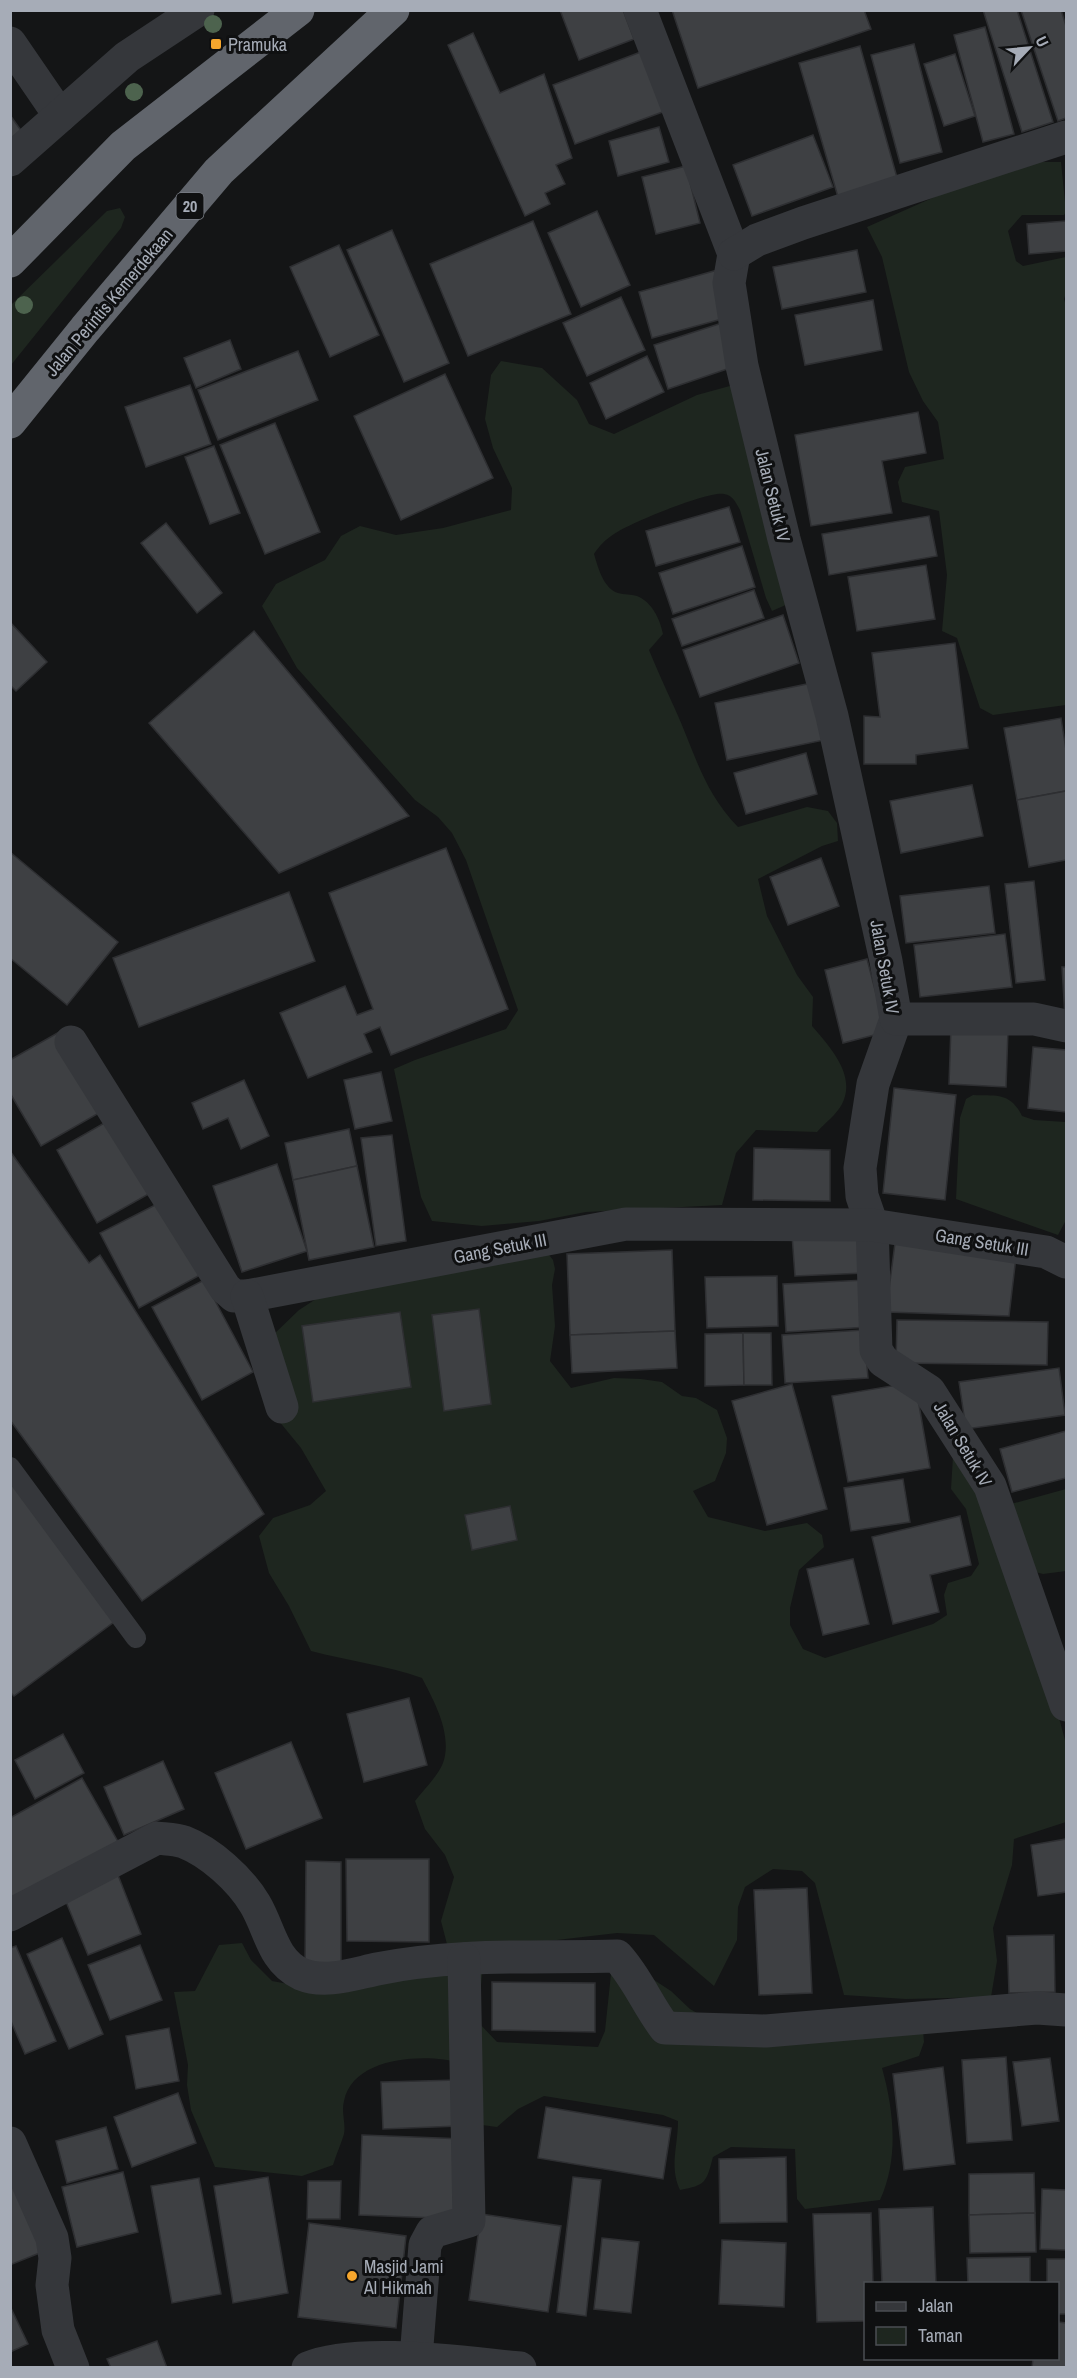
<svg xmlns="http://www.w3.org/2000/svg" width="1077" height="2378" font-family="'Archivo Narrow',sans-serif">
<style>
.green{fill:#1e261f}
.building{fill:#3e4043;stroke:#2e2f32;stroke-width:1.5}
.lines{fill:none;stroke-linecap:round;stroke-linejoin:round}
.lane{stroke:#35373b;stroke-width:20}
.street{stroke:#35373b;stroke-width:33}
.highway{stroke:#61656c;stroke-width:33}
.tree{fill:#4d634e}
.poi-dot{fill:#f6a62d;stroke:#0f1011;stroke-width:2}
.labels{text-anchor:middle;dominant-baseline:central;stroke-width:6;stroke-linejoin:round;paint-order:stroke}
.shield{fill:#0f1011;stroke:#797d85;stroke-width:1.5}
.shield-label{font-size:16px;font-weight:bold;fill:#a6acb7}
.poi-label{font-size:18px;fill:#a6acb7;stroke:#0f1011;text-anchor:start}
.street-label{font-size:18px;fill:#a6acb7;stroke:#0f1011}
</style>
<rect width="100%" height="100%" fill="#141516"/>
<g class="green">
<path d="M 1036,162 L 1061,162 L 1066,212 L 1064,215 L 1022,215 L 1008,231 L 1016,261 L 1023,266 L 1066,257 L 1066,293 L 1064,299 L 1066,306 L 1066,705 L 993,715 L 980,708 L 957,638 L 942,631 L 947,575 L 939,511 L 902,502 L 898,482 L 905,467 L 944,459 L 938,422 L 923,401 L 909,372 L 882,257 L 867,227 L 948,191 Z"/>
<path d="M 120,208 L 125,217 L 121,228 L 11,365 L 11,305 L 107,211 Z"/>
<path d="M 501,361 L 542,368 L 577,400 L 589,424 L 614,434 L 697,395 L 737,384 L 788,604 L 772,611 L 766,598 L 740,510 C 736,503 733,495 724,494 C 708,491 630,523 614,534 C 605,540 600,545 594,554 C 598,567 603,588 618,593 C 624,595 631,594 637,596 C 652,602 660,619 663,634 L 649,650 C 657,670 666,689 675,709 C 695,753 703,791 738,827 L 807,807 L 828,811 L 837,823 L 838,841 L 822,846 L 758,879 L 767,916 L 797,975 L 813,997 L 812,1026 C 829,1046 857,1075 842,1104 C 837,1114 825,1123 817,1132 L 756,1130 L 736,1153 L 722,1205 L 586,1212 L 539,1221 L 482,1226 L 432,1221 L 421,1197 L 394,1069 L 415,1060 L 506,1029 L 518,1010 L 466,860 L 452,833 L 438,817 L 415,800 L 297,668 L 262,606 L 276,584 L 325,560 L 341,536 L 360,526 L 396,535 L 443,528 L 511,510 L 512,488 L 493,448 L 485,419 L 491,375 Z"/>
<path d="M 973,1095 C 997,1096 1010,1092 1022,1116 L 1034,1120 L 1066,1122 L 1066,1220 L 1058,1235 L 956,1199 L 960,1118 L 966,1099 Z"/>
<path d="M 546,1251 L 553,1260 L 555,1269 L 552,1285 L 555,1326 L 550,1361 L 571,1388 L 614,1378 L 641,1379 L 662,1382 L 682,1396 L 696,1398 L 717,1410 L 727,1438 L 726,1453 L 715,1481 L 693,1491 L 708,1517 L 765,1531 L 807,1523 L 822,1535 L 824,1547 L 799,1570 L 790,1608 L 790,1625 L 803,1649 L 825,1658 L 933,1624 L 947,1615 L 944,1595 L 948,1583 L 971,1576 L 979,1564 L 966,1509 L 951,1489 L 953,1456 L 964,1457 L 1054,1699 L 1066,1744 L 1066,1822 L 1014,1839 L 1012,1865 L 993,1928 L 997,1961 L 991,1997 L 906,1999 L 844,1995 L 815,1883 L 802,1871 L 773,1869 L 745,1887 L 738,1907 L 737,1940 L 714,1986 L 654,1935 L 617,1933 L 514,1945 L 448,1948 L 441,1921 L 454,1877 L 445,1855 L 425,1829 L 415,1801 C 424,1789 438,1776 443,1763 C 453,1735 434,1701 422,1678 C 386,1665 348,1661 311,1651 L 289,1606 L 269,1573 L 259,1536 L 273,1518 L 310,1505 L 326,1491 L 301,1448 L 274,1415 L 272,1336 L 299,1310 L 333,1288 Z"/>
<path d="M 1066,1489 L 1066,1571 L 1043,1574 L 1028,1570 L 1011,1504 Z"/>
<path d="M 242,1943 L 251,1960 L 272,1981 L 332,1992 L 390,1977 L 482,1974 L 478,2022 L 497,2042 L 598,2047 L 605,2031 L 611,1974 L 634,1967 L 671,1991 L 690,2009 L 728,2031 L 923,2030 L 924,2042 L 919,2056 L 882,2068 C 894,2111 899,2159 880,2200 L 805,2209 L 797,2199 L 795,2149 L 731,2147 L 713,2157 C 706,2183 706,2185 680,2190 C 669,2167 678,2146 678,2121 L 663,2115 L 544,2096 L 518,2109 L 497,2127 L 482,2125 L 461,2063 C 426,2053 353,2056 344,2101 C 341,2112 346,2123 344,2134 C 341,2144 336,2155 333,2165 L 302,2176 L 215,2167 L 191,2110 L 187,2085 L 188,2065 L 174,1992 L 195,1991 L 219,1945 Z"/>
</g>
<g class="building">
<path d="M 560,10 L 623,10 L 634,39 L 579,60 Z"/>
<path d="M 672,10 L 864,10 L 871,29 L 698,88 Z"/>
<path d="M 983,10 L 1017,10 L 1053,122 L 1022,132 Z"/>
<path d="M 1021,10 L 1061,10 L 1066,26 L 1066,118 L 1058,121 Z"/>
<path d="M 985,27 L 1014,134 L 983,142 L 954,35 Z"/>
<path d="M 473,33 L 500,93 L 544,74 L 572,158 L 556,165 L 565,184 L 545,193 L 550,204 L 525,216 L 448,45 Z"/>
<path d="M 914,44 L 942,152 L 900,163 L 871,55 Z"/>
<path d="M 860,46 L 898,181 L 838,197 L 799,63 Z"/>
<path d="M 646,50 L 668,110 L 575,144 L 553,85 Z"/>
<path d="M 955,54 L 975,116 L 944,126 L 924,64 Z"/>
<path d="M 10,115 L 25,136 L 10,146 Z"/>
<path d="M 659,127 L 669,162 L 618,176 L 609,141 Z"/>
<path d="M 813,135 L 833,187 L 752,216 L 733,165 Z"/>
<path d="M 686,166 L 700,223 L 656,234 L 642,177 Z"/>
<path d="M 597,211 L 630,285 L 581,307 L 548,233 Z"/>
<path d="M 533,221 L 571,314 L 468,356 L 430,264 Z"/>
<path d="M 1066,221 L 1066,251 L 1029,254 L 1027,224 Z"/>
<path d="M 392,230 L 449,363 L 404,382 L 347,250 Z"/>
<path d="M 339,245 L 379,335 L 330,357 L 290,267 Z"/>
<path d="M 857,250 L 866,292 L 782,309 L 773,267 Z"/>
<path d="M 721,269 L 733,316 L 652,338 L 639,292 Z"/>
<path d="M 621,297 L 645,350 L 587,376 L 563,323 Z"/>
<path d="M 873,300 L 882,350 L 805,365 L 795,315 Z"/>
<path d="M 725,322 L 739,365 L 668,389 L 654,345 Z"/>
<path d="M 230,340 L 241,369 L 196,388 L 184,358 Z"/>
<path d="M 298,351 L 318,400 L 218,440 L 198,390 Z"/>
<path d="M 647,356 L 664,392 L 606,419 L 590,383 Z"/>
<path d="M 445,374 L 493,478 L 401,520 L 354,416 Z"/>
<path d="M 190,385 L 211,444 L 146,467 L 125,407 Z"/>
<path d="M 918,412 L 926,453 L 882,461 L 892,513 L 811,526 L 795,435 Z"/>
<path d="M 275,423 L 320,532 L 265,554 L 220,445 Z"/>
<path d="M 214,446 L 240,513 L 210,524 L 185,457 Z"/>
<path d="M 729,507 L 740,542 L 656,566 L 646,531 Z"/>
<path d="M 929,516 L 937,556 L 829,575 L 822,534 Z"/>
<path d="M 166,523 L 222,593 L 197,613 L 141,543 Z"/>
<path d="M 742,546 L 755,587 L 673,614 L 659,573 Z"/>
<path d="M 926,565 L 935,619 L 857,631 L 848,577 Z"/>
<path d="M 754,590 L 764,618 L 682,646 L 672,619 Z"/>
<path d="M 783,615 L 799,663 L 700,697 L 683,650 Z"/>
<path d="M 10,622 L 47,662 L 16,691 L 10,685 Z"/>
<path d="M 254,631 L 409,816 L 279,873 L 149,723 Z"/>
<path d="M 955,643 L 968,748 L 916,755 L 916,764 L 864,764 L 864,716 L 880,717 L 872,653 Z"/>
<path d="M 812,683 L 824,740 L 727,760 L 715,703 Z"/>
<path d="M 1061,718 L 1066,750 L 1066,791 L 1017,800 L 1004,728 Z"/>
<path d="M 806,753 L 817,794 L 746,814 L 734,773 Z"/>
<path d="M 972,785 L 983,836 L 901,853 L 890,801 Z"/>
<path d="M 1066,791 L 1066,860 L 1029,867 L 1017,800 Z"/>
<path d="M 446,848 L 508,1009 L 391,1055 L 380,1027 L 364,1034 L 372,1052 L 308,1078 L 280,1013 L 345,986 L 357,1015 L 373,1009 L 329,893 Z"/>
<path d="M 10,852 L 118,942 L 67,1005 L 10,958 Z"/>
<path d="M 821,858 L 839,906 L 788,925 L 770,877 Z"/>
<path d="M 1034,881 L 1045,980 L 1016,983 L 1005,884 Z"/>
<path d="M 989,886 L 995,933 L 906,943 L 900,896 Z"/>
<path d="M 289,892 L 315,961 L 139,1027 L 113,958 Z"/>
<path d="M 1005,934 L 1012,987 L 920,997 L 914,945 Z"/>
<path d="M 867,959 L 886,1032 L 843,1043 L 825,970 Z"/>
<path d="M 1062,967 L 1066,967 L 1066,1017 L 1065,1017 Z"/>
<path d="M 951,1027 L 1008,1030 L 1006,1087 L 949,1084 Z"/>
<path d="M 61,1031 L 106,1109 L 41,1146 L 10,1093 L 10,1060 Z"/>
<path d="M 1033,1047 L 1066,1050 L 1066,1112 L 1028,1108 Z"/>
<path d="M 381,1072 L 392,1121 L 355,1129 L 344,1080 Z"/>
<path d="M 244,1080 L 269,1136 L 241,1149 L 228,1118 L 203,1129 L 192,1103 Z"/>
<path d="M 894,1088 L 956,1095 L 945,1200 L 883,1193 Z"/>
<path d="M 113,1118 L 154,1191 L 97,1223 L 57,1150 Z"/>
<path d="M 349,1129 L 357,1166 L 293,1180 L 285,1143 Z"/>
<path d="M 392,1135 L 406,1241 L 376,1246 L 361,1138 Z"/>
<path d="M 754,1148 L 830,1150 L 830,1201 L 753,1200 Z"/>
<path d="M 10,1151 L 89,1263 L 100,1255 L 264,1514 L 142,1601 L 10,1420 Z"/>
<path d="M 277,1164 L 307,1251 L 242,1272 L 213,1186 Z"/>
<path d="M 357,1166 L 374,1247 L 309,1260 L 293,1180 Z"/>
<path d="M 163,1201 L 202,1274 L 139,1308 L 100,1233 Z"/>
<path d="M 864,1232 L 865,1273 L 795,1276 L 792,1235 Z"/>
<path d="M 895,1243 L 1016,1257 L 1009,1316 L 886,1312 Z"/>
<path d="M 672,1250 L 675,1331 L 570,1335 L 567,1254 Z"/>
<path d="M 777,1276 L 778,1326 L 707,1328 L 705,1277 Z"/>
<path d="M 204,1280 L 253,1372 L 202,1400 L 152,1307 Z"/>
<path d="M 866,1280 L 869,1327 L 786,1332 L 783,1284 Z"/>
<path d="M 479,1309 L 491,1404 L 444,1411 L 432,1315 Z"/>
<path d="M 400,1312 L 411,1387 L 313,1402 L 302,1326 Z"/>
<path d="M 897,1320 L 1048,1322 L 1047,1365 L 896,1363 Z"/>
<path d="M 864,1330 L 868,1378 L 785,1383 L 782,1335 Z"/>
<path d="M 675,1331 L 677,1368 L 572,1373 L 570,1335 Z"/>
<path d="M 743,1333 L 744,1385 L 705,1386 L 705,1334 Z"/>
<path d="M 743,1333 L 771,1333 L 772,1385 L 744,1385 Z"/>
<path d="M 1059,1368 L 1065,1415 L 966,1429 L 959,1382 Z"/>
<path d="M 915,1382 L 930,1468 L 848,1482 L 832,1396 Z"/>
<path d="M 792,1384 L 827,1509 L 767,1525 L 732,1401 Z"/>
<path d="M 1066,1431 L 1066,1478 L 1012,1492 L 1000,1449 Z"/>
<path d="M 10,1473 L 118,1619 L 14,1696 L 10,1692 Z"/>
<path d="M 903,1479 L 910,1522 L 851,1531 L 844,1488 Z"/>
<path d="M 510,1506 L 517,1540 L 472,1550 L 465,1515 Z"/>
<path d="M 960,1516 L 971,1565 L 930,1575 L 939,1612 L 893,1624 L 872,1537 Z"/>
<path d="M 853,1559 L 869,1624 L 823,1635 L 807,1569 Z"/>
<path d="M 409,1698 L 427,1765 L 364,1782 L 347,1714 Z"/>
<path d="M 63,1734 L 84,1773 L 35,1799 L 15,1760 Z"/>
<path d="M 291,1742 L 322,1818 L 246,1849 L 215,1773 Z"/>
<path d="M 163,1761 L 184,1809 L 124,1835 L 104,1787 Z"/>
<path d="M 82,1778 L 121,1847 L 10,1900 L 10,1818 Z"/>
<path d="M 1066,1839 L 1066,1892 L 1038,1896 L 1031,1845 Z"/>
<path d="M 346,1859 L 429,1859 L 429,1942 L 347,1941 Z"/>
<path d="M 306,1861 L 341,1862 L 341,1966 L 305,1965 Z"/>
<path d="M 116,1870 L 141,1934 L 88,1955 L 62,1892 Z"/>
<path d="M 807,1888 L 812,1993 L 759,1995 L 754,1890 Z"/>
<path d="M 1054,1935 L 1055,1992 L 1009,1993 L 1007,1936 Z"/>
<path d="M 62,1938 L 103,2034 L 69,2049 L 27,1954 Z"/>
<path d="M 140,1945 L 162,2000 L 110,2020 L 88,1965 Z"/>
<path d="M 16,1946 L 56,2041 L 25,2054 L 10,2019 L 10,1948 Z"/>
<path d="M 492,1982 L 595,1983 L 595,2032 L 492,2030 Z"/>
<path d="M 169,2028 L 179,2081 L 136,2089 L 126,2036 Z"/>
<path d="M 1006,2057 L 1012,2140 L 967,2143 L 962,2060 Z"/>
<path d="M 1050,2058 L 1059,2121 L 1022,2126 L 1013,2062 Z"/>
<path d="M 943,2067 L 955,2164 L 904,2170 L 893,2074 Z"/>
<path d="M 458,2080 L 459,2126 L 383,2129 L 381,2082 Z"/>
<path d="M 178,2093 L 196,2143 L 132,2167 L 114,2117 Z"/>
<path d="M 546,2107 L 671,2128 L 663,2179 L 538,2158 Z"/>
<path d="M 106,2127 L 118,2169 L 67,2183 L 56,2141 Z"/>
<path d="M 362,2135 L 465,2139 L 463,2219 L 359,2215 Z"/>
<path d="M 786,2157 L 787,2222 L 720,2223 L 719,2159 Z"/>
<path d="M 10,2172 L 42,2252 L 10,2265 Z"/>
<path d="M 123,2172 L 138,2232 L 77,2247 L 62,2187 Z"/>
<path d="M 1034,2173 L 1035,2213 L 969,2215 L 969,2174 Z"/>
<path d="M 268,2177 L 288,2293 L 233,2303 L 214,2186 Z"/>
<path d="M 573,2177 L 601,2180 L 586,2316 L 557,2312 Z"/>
<path d="M 199,2178 L 221,2294 L 172,2303 L 151,2186 Z"/>
<path d="M 308,2181 L 341,2181 L 340,2219 L 307,2219 Z"/>
<path d="M 1042,2189 L 1066,2190 L 1066,2250 L 1040,2249 Z"/>
<path d="M 933,2207 L 936,2284 L 882,2284 L 879,2209 Z"/>
<path d="M 871,2213 L 873,2284 L 866,2284 L 866,2321 L 817,2322 L 813,2214 Z"/>
<path d="M 1035,2213 L 1036,2252 L 970,2253 L 969,2215 Z"/>
<path d="M 481,2214 L 561,2226 L 548,2312 L 469,2300 Z"/>
<path d="M 309,2223 L 406,2236 L 396,2328 L 298,2317 Z"/>
<path d="M 602,2238 L 639,2242 L 631,2313 L 594,2309 Z"/>
<path d="M 722,2240 L 786,2243 L 784,2307 L 719,2304 Z"/>
<path d="M 1030,2257 L 1030,2284 L 968,2284 L 967,2258 Z"/>
<path d="M 1047,2259 L 1066,2259 L 1066,2314 L 1058,2314 L 1058,2284 L 1047,2284 Z"/>
<path d="M 10,2306 L 28,2344 L 10,2352 Z"/>
<path d="M 1058,2322 L 1066,2323 L 1066,2368 L 1032,2368 L 1033,2358 L 1058,2358 Z"/>
<path d="M 157,2341 L 167,2368 L 111,2368 L 107,2359 Z"/>
</g>
<g class="lines">
<path class="lane" d="M 10,1467 L 136,1638"/>
<g class="street">
<path d="M 640,10 L 734,254"/>
<path d="M 10,43 L 60,116"/>
<path d="M 10,160 L 127,57 L 198,10"/>
<path d="M 734,254 L 729,283 L 742,366 L 784,539 L 832,716 L 886,961 L 896,1019 L 873,1084 L 860,1168 L 862,1196 L 872,1225 L 876,1350 L 883,1361 L 929,1391 L 990,1486 L 1066,1705"/>
<path d="M 734,254 L 757,240 L 803,223 L 1066,137"/>
<path d="M 896,1019 L 1034,1019 L 1066,1026"/>
<path d="M 71,1042 L 225,1288 L 234,1296 L 247,1296 L 626,1224 L 872,1225 L 1046,1252 L 1066,1262"/>
<path d="M 247,1296 L 282,1407"/>
<path d="M 10,1915 L 157,1838 C 165,1839 176,1839 184,1842 C 210,1852 240,1879 255,1904 C 270,1929 272,1960 301,1974 C 325,1984 353,1974 377,1969 C 455,1953 538,1958 617,1956 C 638,1979 646,2003 665,2028 L 766,2031 L 1037,2008 L 1066,2010"/>
<path d="M 10,2143 L 52,2238 L 55,2258 L 52,2285 L 58,2330 L 73,2368"/>
<path d="M 416,2358 L 425,2245 L 432,2232 L 469,2221 L 464,1959"/>
<path d="M 308,2368 C 357,2347 465,2363 520,2368"/>
</g>
<g class="highway">
<path d="M 10,261 L 123,146 L 298,10"/>
<path d="M 10,422 L 85,329 L 219,171 L 393,10"/>
</g>
</g>
<g class="tree">
<circle cx="213" cy="24" r="9"/>
<circle cx="134" cy="92" r="9"/>
<circle cx="24" cy="305" r="9"/>
</g>
<g class="poi-dot">
<rect x="210" y="38" width="12" height="12" rx="3"/>
<circle cx="352" cy="2276" r="6"/>
</g>
<g class="labels">
<rect class="shield" x="176.5" y="193" width="27" height="26" rx="4.5"/>
<g class="shield-label">
<text x="190" y="206">20</text>
</g>
<g class="poi-label">
<text x="228" y="44">Pramuka</text>
<text x="364" y="2266">Masjid Jami<tspan x="364" dy="21">Al Hikmah</tspan></text>
</g>
<g class="street-label">
<text transform="translate(109 302) rotate(-50)">Jalan Perintis Kemerdekaan</text>
<text transform="translate(773 495) rotate(76)">Jalan Setuk IV</text>
<text transform="translate(885 967) rotate(80)">Jalan Setuk IV</text>
<text transform="translate(982 1242) rotate(9)">Gang Setuk III</text>
<text transform="translate(500 1248) rotate(-11)">Gang Setuk III</text>
<text transform="translate(963 1444) rotate(59)">Jalan Setuk IV</text>
</g>
</g>
<rect width="1077" height="2378" fill="none" stroke="#a6acb7" stroke-width="24"/>
<rect x="864" y="2282" width="195" height="78" fill="#0f1011" stroke="#4b4e53" stroke-width="1.5"/>
<rect x="876" y="2302" width="30" height="9" fill="#35373b" stroke="#4b4e53" stroke-width="1.5"/>
<text x="918" y="2312" font-size="18" fill="#a6acb7">Jalan</text>
<rect x="876" y="2327" width="30" height="18" fill="#1e261f" stroke="#4b4e53" stroke-width="1.5"/>
<text x="918" y="2342" font-size="18" fill="#a6acb7">Taman</text>
<g transform="translate(1029 48) rotate(64)" stroke="#0f1011" stroke-width="4.5" paint-order="stroke">
<path d="M0-4.5L10 22L0 15L-10 22Z" fill="#a6acb7"/>
<text y="-9" font-size="16" font-weight="bold" text-anchor="middle" fill="#a6acb7">U</text>
</g>
</svg>
